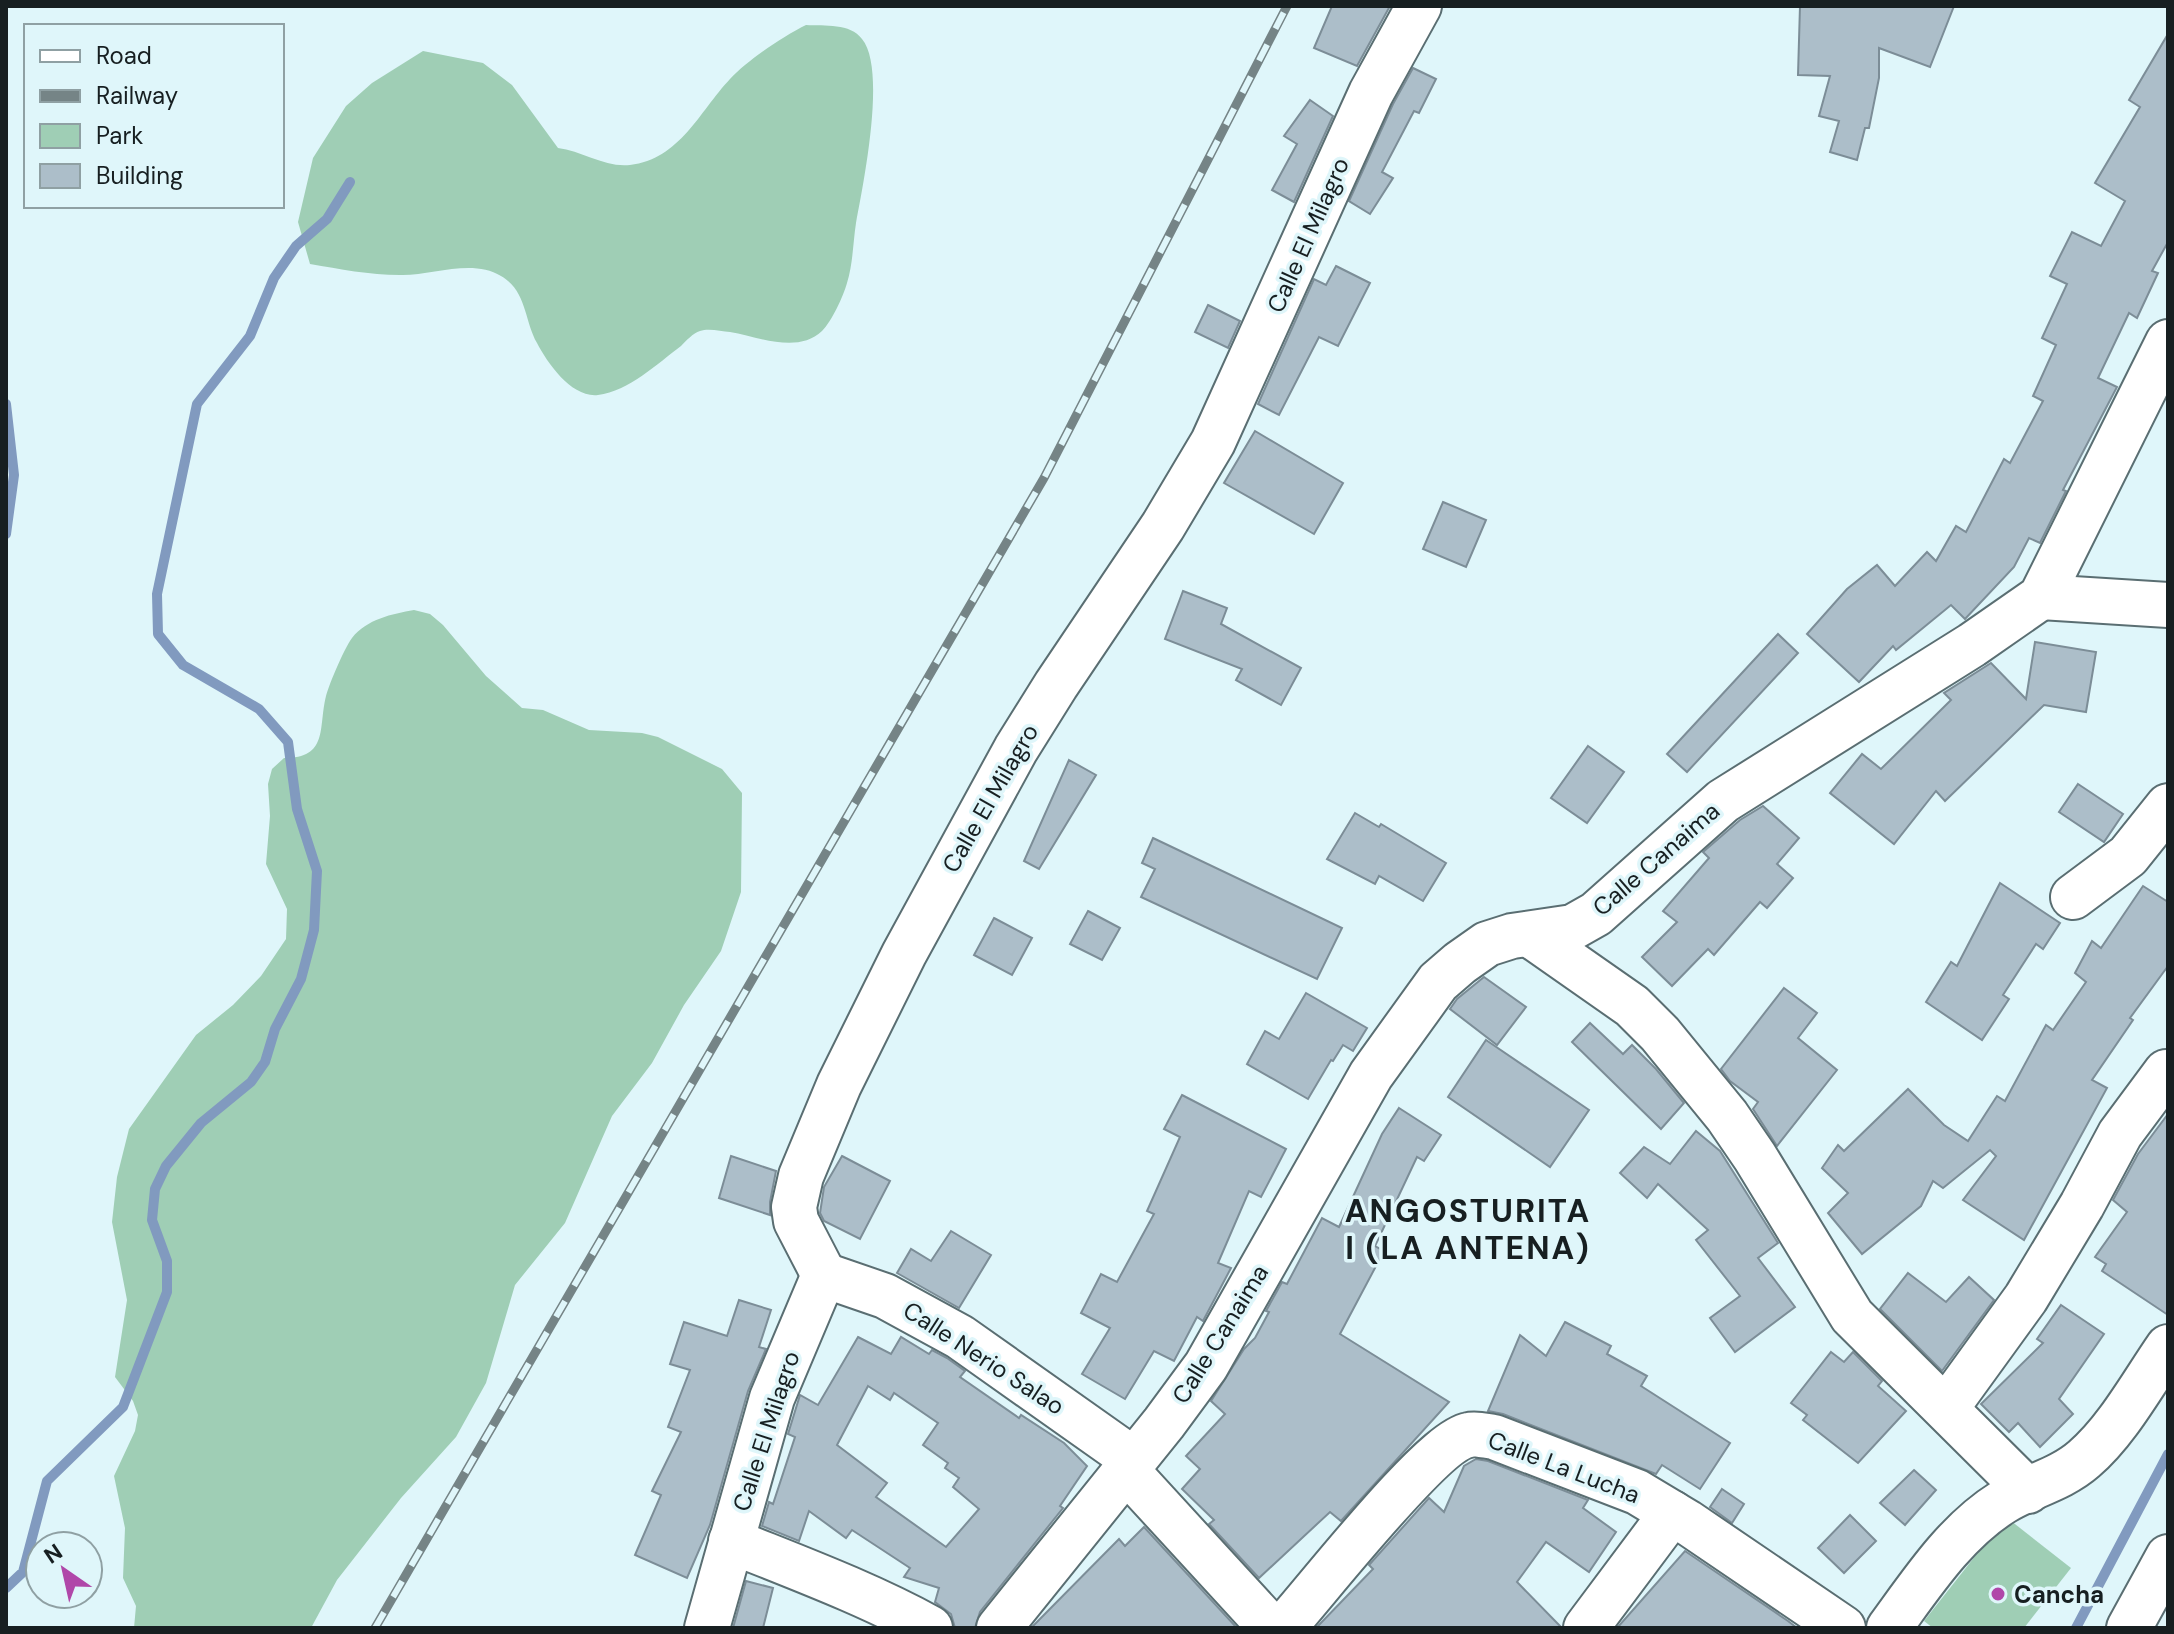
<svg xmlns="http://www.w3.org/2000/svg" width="2174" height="1634" font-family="'DM Sans',sans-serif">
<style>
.green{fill:#9fceb5}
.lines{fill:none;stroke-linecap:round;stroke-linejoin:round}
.stream{stroke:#819abf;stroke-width:10}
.building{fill:#acbec9;stroke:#7c8d97;stroke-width:2;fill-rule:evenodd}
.minor-casing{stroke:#5a6e72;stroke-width:48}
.highway-casing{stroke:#5a6e72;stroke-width:48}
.minor{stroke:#fff;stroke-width:44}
.highway{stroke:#fff;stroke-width:44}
.rail-casing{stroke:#758486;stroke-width:9}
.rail{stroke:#dff6fa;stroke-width:6;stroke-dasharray:18;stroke-linecap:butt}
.poi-dot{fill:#b047a9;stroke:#dff6fa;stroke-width:3}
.labels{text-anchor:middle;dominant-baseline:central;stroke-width:7;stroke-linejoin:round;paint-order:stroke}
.street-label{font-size:24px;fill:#171f21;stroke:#dff6fa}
.poi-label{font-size:24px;font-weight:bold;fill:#171f21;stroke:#dff6fa;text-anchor:start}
.district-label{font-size:32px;font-weight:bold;letter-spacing:2px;fill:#171f21;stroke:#dff6fa}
</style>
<rect width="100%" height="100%" fill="#dff6fa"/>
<g class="green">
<path d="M 806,25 C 825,26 850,23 862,39 C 887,69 863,185 856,223 C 853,242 853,264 847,283 C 843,297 832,321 822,331 C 798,354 759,337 730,332 C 721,331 708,328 700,331 C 693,333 686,341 681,346 C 657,364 629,391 598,395 C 572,398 548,364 537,343 C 524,320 527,291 501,276 C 472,258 431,276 400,275 C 369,275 340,269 310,264 L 298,222 L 313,158 L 346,106 L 372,83 L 423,51 L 483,63 L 512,85 L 558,148 C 582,151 606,168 630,165 C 680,159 699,112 730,79 C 748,60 782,37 806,25 Z"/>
<path d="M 414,610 L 430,614 L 443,625 L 486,676 L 522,708 L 543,710 L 589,730 L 642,733 L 658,737 L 722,769 L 742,793 L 741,892 L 721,951 L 684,1005 L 652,1063 L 612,1116 L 565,1223 L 515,1285 L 486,1383 L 456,1437 L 401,1498 L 337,1580 L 311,1628 L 134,1628 L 136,1606 L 123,1578 L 125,1528 L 114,1476 L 135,1431 L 138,1415 L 133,1401 L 115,1377 L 127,1300 L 112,1222 L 117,1177 L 129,1129 L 196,1035 L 233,1005 L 261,976 L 286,939 L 287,909 L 266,864 L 270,816 L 268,784 L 272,769 L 284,758 C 329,758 318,728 326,696 C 330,682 344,649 352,638 C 367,619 392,614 414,610 Z"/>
<path d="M 2006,1517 L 2071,1568 L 2024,1628 L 1933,1628 L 1924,1621 Z"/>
</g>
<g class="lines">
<g class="stream">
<path d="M 6,404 L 14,475 L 6,534"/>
<path d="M 6,1588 L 23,1572 L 47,1481 L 123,1407 L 167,1292 L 167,1261 L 152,1220 L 155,1189 L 166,1166 L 201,1123 L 251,1082 L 265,1062 L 275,1029 L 301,979 L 314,930 L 317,871 L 297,809 L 288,742 L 259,709 L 183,665 L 158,634 L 157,594 L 197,404 L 250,336 L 274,278 L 296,246 L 327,219 L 350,182"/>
<path d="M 2076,1628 L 2168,1454"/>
</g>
</g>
<g class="building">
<path d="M 1332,6 L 1390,6 L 1357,66 L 1314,48 Z"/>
<path d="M 1800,6 L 1954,6 L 1930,67 L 1879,48 L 1879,78 L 1869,128 L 1865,128 L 1857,160 L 1830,152 L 1839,121 L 1819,116 L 1830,76 L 1798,75 Z"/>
<path d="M 2168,34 L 2168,242 L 2152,271 L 2158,273 L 2137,318 L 2129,313 L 2098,378 L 2117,387 L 2063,490 L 2066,491 L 2040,543 L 2029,538 L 2014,567 L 1965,619 L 1951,605 L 1896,650 L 1893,646 L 1859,682 L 1807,634 L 1847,589 L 1877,565 L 1895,586 L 1927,552 L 1936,561 L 1956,526 L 1966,532 L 2004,459 L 2010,463 L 2043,401 L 2033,396 L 2056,345 L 2042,338 L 2067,284 L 2050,276 L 2072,232 L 2101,246 L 2125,201 L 2095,183 L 2140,107 L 2129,100 Z"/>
<path d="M 1413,68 L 1436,79 L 1419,113 L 1414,111 L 1382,172 L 1393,178 L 1370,214 L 1349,201 L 1393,104 Z"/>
<path d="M 1310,100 L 1333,116 L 1294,202 L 1272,190 L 1297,144 L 1284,136 Z"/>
<path d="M 1336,266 L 1370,283 L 1338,346 L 1319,337 L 1279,415 L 1258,404 L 1314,279 L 1326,285 Z"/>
<path d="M 1208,305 L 1240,321 L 1228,348 L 1195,332 Z"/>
<path d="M 1255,431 L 1343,483 L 1314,534 L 1224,483 Z"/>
<path d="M 1443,502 L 1486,520 L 1466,567 L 1423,549 Z"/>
<path d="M 1183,591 L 1227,608 L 1221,624 L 1301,668 L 1281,705 L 1236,680 L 1242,669 L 1165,639 Z"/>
<path d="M 1778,634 L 1798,653 L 1687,772 L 1667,754 Z"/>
<path d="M 2035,642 L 2096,652 L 2086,712 L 2044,705 L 1945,801 L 1936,791 L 1894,844 L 1830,793 L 1862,754 L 1881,769 L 1951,700 L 1944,693 L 1991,663 L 2026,699 Z"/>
<path d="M 1588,746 L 1624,772 L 1587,823 L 1551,798 Z"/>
<path d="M 1069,760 L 1096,775 L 1039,869 L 1024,861 Z"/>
<path d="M 2078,784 L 2123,814 L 2104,842 L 2059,812 Z"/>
<path d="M 1763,806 L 1799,838 L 1777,864 L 1793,878 L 1767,908 L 1760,902 L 1714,955 L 1708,949 L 1672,986 L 1642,957 L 1677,922 L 1663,911 L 1709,858 L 1703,852 L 1740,820 Z"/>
<path d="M 1355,813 L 1379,827 L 1381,824 L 1446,863 L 1423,901 L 1379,876 L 1375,884 L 1327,859 Z"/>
<path d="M 1153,838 L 1342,928 L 1317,979 L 1141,897 L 1155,869 L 1142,863 Z"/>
<path d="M 2000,883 L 2060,923 L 2043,949 L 2036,944 L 2003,995 L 2009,999 L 1982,1040 L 1926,1002 L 1951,962 L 1957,966 Z"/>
<path d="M 2143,886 L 2168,902 L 2168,966 L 2130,1018 L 2133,1020 L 2092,1080 L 2107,1088 L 2024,1240 L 1963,1200 L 1996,1156 L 1990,1150 L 1943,1188 L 1933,1181 L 1921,1206 L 1862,1254 L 1828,1213 L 1848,1193 L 1822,1168 L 1838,1145 L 1844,1151 L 1908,1089 L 1944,1125 L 1968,1141 L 1997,1096 L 2005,1101 L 2046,1025 L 2053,1030 L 2086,982 L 2075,973 L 2092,941 L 2101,948 Z"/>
<path d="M 1088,911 L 1120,928 L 1102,960 L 1070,944 Z"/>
<path d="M 994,918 L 1032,938 L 1012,975 L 974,955 Z"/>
<path d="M 1484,977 L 1526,1007 L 1497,1045 L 1450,1009 L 1457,999 Z"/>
<path d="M 1784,988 L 1817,1013 L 1798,1038 L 1837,1070 L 1777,1146 L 1753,1109 L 1758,1102 L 1730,1081 L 1721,1069 Z"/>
<path d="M 1306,993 L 1367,1028 L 1353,1051 L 1343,1045 L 1333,1061 L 1331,1060 L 1308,1099 L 1247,1064 L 1265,1031 L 1279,1039 Z"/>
<path d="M 1590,1023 L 1623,1054 L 1632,1045 L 1656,1069 L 1684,1103 L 1661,1129 L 1572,1042 Z"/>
<path d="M 1486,1040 L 1589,1110 L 1550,1167 L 1448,1097 Z"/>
<path d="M 1182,1095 L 1286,1149 L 1261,1197 L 1249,1191 L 1218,1263 L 1231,1268 L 1203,1321 L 1197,1317 L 1174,1361 L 1154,1351 L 1125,1399 L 1082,1374 L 1110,1328 L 1081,1313 L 1101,1274 L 1117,1282 L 1154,1214 L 1147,1211 L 1180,1137 L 1164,1129 Z"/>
<path d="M 1399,1108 L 1441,1135 L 1424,1161 L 1417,1157 L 1375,1246 L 1384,1251 L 1340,1334 L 1449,1402 L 1341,1521 L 1330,1512 L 1259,1578 L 1209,1524 L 1214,1520 L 1182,1489 L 1200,1469 L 1186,1456 L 1225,1414 L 1211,1401 L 1244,1349 L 1255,1338 L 1269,1312 L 1266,1311 L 1282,1282 L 1287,1284 L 1322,1218 L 1339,1227 L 1382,1134 Z"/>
<path d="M 2168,1114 L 2168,1315 L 2102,1271 L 2106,1264 L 2095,1257 L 2127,1212 L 2113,1200 L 2138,1154 Z"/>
<path d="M 1696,1131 L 1720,1151 L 1778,1243 L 1758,1258 L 1795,1307 L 1735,1352 L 1710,1318 L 1740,1296 L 1696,1240 L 1708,1230 L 1658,1184 L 1647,1198 L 1620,1173 L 1644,1147 L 1670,1164 Z"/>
<path d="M 731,1156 L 776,1171 L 770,1202 L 770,1215 L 719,1198 Z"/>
<path d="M 842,1156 L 890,1181 L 860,1239 L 824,1221 L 820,1213 L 824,1187 Z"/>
<path d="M 951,1231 L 991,1255 L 959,1308 L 897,1273 L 911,1249 L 931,1261 Z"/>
<path d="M 1908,1273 L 1946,1302 L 1969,1277 L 1994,1300 L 1942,1371 L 1880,1309 Z"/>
<path d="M 739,1300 L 771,1310 L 759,1347 L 766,1349 L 748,1391 L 710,1525 L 687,1578 L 635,1555 L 661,1495 L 652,1491 L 681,1432 L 668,1427 L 690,1370 L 670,1364 L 684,1322 L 727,1336 Z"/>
<path d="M 2061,1305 L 2104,1334 L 2059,1399 L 2073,1414 L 2040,1447 L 2018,1423 L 2009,1432 L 1981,1404 L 2043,1343 L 2037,1339 Z"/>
<path d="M 1565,1322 L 1611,1346 L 1607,1354 L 1647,1376 L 1641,1386 L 1730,1443 L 1700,1489 L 1662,1465 L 1656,1474 L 1503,1414 L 1488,1411 L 1520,1335 L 1546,1356 Z"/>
<path d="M 858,1337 L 891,1354 L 901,1337 L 929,1354 L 932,1350 L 947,1358 L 965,1371 L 960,1377 L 1019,1418 L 1021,1415 L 1064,1443 L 1087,1466 L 1060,1506 L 1063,1508 L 980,1612 L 975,1628 L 955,1628 L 951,1614 L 935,1602 L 939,1588 L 904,1577 L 910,1568 L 852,1530 L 846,1538 L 809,1511 L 799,1541 L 762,1526 L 769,1502 L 773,1504 L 795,1437 L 788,1434 L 800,1395 L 818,1405 ZM 868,1386 L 890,1400 L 894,1393 L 938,1423 L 923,1445 L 948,1463 L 945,1468 L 959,1478 L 953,1487 L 979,1509 L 946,1547 L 876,1497 L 887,1483 L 837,1445 Z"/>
<path d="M 1831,1352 L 1844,1362 L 1853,1352 L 1882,1381 L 1878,1386 L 1906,1411 L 1858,1463 L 1803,1420 L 1807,1415 L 1791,1403 Z"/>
<path d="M 1476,1459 L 1488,1461 L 1588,1500 L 1583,1508 L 1616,1532 L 1589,1572 L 1546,1542 L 1517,1582 L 1562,1628 L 1316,1628 L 1373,1569 L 1369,1565 L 1429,1498 L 1444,1512 L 1464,1466 Z"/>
<path d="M 1914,1470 L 1936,1490 L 1905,1525 L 1880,1503 Z"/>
<path d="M 1722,1489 L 1744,1504 L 1732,1523 L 1710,1507 Z"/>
<path d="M 1850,1515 L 1876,1541 L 1844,1573 L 1818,1548 Z"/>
<path d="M 1144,1527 L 1237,1628 L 1031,1628 L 1119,1539 L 1125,1546 Z"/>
<path d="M 1685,1551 L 1788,1621 L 1797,1628 L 1617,1628 Z"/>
<path d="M 746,1581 L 773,1588 L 763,1628 L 733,1628 Z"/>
</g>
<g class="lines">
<defs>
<g id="minor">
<path d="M 2041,597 L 2168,605"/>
<path d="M 2073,897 L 2128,856 L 2168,806"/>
<path d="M 1529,934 L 1632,1006 L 1660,1034 L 1727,1116 L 1755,1157 L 1852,1316 L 2028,1491"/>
<path d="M 824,1275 L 796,1221 L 794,1207 L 801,1176 L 839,1085 L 904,954 L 1016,749 L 1056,685 L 1163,526 L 1213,442 L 1371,93 L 1419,6"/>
<path d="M 824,1275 L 885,1296 L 960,1337 L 1134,1460"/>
<path d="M 1947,1407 L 2026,1298 L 2082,1205 L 2120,1134 L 2166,1072"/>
<path d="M 1126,1470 L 1271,1628"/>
<path d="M 731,1541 C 798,1568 866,1593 930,1628"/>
<path d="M 707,1628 L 772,1398 L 824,1275"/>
<path d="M 999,1628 L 1164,1423 L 1206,1366 L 1371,1075 L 1438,982 L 1460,963 L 1487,944 L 1512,936 L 1573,927 L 1596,914 L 1723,801 L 1972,645 L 2041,597 L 2168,342"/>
<path d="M 1283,1628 C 1316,1592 1431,1442 1469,1435 C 1476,1433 1486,1436 1494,1437 L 1637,1492 L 1687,1522 L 1843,1628"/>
<path d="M 1586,1628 L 1672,1513"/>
<path d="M 1889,1628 C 1922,1583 1955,1532 2003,1502 C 2029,1486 2060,1480 2084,1459 C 2117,1431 2143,1383 2168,1347"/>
</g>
<path id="highway" d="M 2129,1628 L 2168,1557"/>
</defs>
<use href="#minor" class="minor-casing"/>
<use href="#highway" class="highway-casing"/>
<use href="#minor" class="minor"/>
<use href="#highway" class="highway"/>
<defs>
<path id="rail" d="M 375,1628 L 1044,478 L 1287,6"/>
</defs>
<use href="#rail" class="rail-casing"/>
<use href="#rail" class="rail"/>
</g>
<circle class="poi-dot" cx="1998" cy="1594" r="8"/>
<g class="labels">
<g class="street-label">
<text transform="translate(1308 235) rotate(-66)">Calle El Milagro</text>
<text transform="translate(990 798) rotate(-60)">Calle El Milagro</text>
<text transform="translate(1656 859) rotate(-41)">Calle Canaima</text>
<text transform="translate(1220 1334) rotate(-58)">Calle Canaima</text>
<text transform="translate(984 1358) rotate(33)">Calle Nerio Salao</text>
<text transform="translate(766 1431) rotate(-72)">Calle El Milagro</text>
<text transform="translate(1564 1467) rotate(21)">Calle La Lucha</text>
</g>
<g class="poi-label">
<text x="2014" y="1594">Cancha</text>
</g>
<g class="district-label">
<text x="1468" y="1211">ANGOSTURITA<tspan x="1468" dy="37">I (LA ANTENA)</tspan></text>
</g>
</g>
<rect width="2174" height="1634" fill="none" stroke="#171f21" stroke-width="16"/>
<rect x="24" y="24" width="260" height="184" fill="#dff6fa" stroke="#8fa0a3" stroke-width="2"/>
<rect x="40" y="50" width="40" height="12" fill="#ffffff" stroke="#8fa0a3" stroke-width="2"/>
<text x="96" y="64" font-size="24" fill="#171f21">Road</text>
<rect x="40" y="90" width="40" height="12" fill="#758486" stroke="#8fa0a3" stroke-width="2"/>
<text x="96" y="104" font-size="24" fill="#171f21">Railway</text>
<rect x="40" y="124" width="40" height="24" fill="#9fceb5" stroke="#8fa0a3" stroke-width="2"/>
<text x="96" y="144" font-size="24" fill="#171f21">Park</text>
<rect x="40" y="164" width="40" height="24" fill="#acbec9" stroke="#8fa0a3" stroke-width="2"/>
<text x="96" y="184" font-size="24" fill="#171f21">Building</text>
<g transform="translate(64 1570) rotate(326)"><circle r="38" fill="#dff6fa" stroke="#8fa0a3" stroke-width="2"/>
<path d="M0-6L14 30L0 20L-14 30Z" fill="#b047a9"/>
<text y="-12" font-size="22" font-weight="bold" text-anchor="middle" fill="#171f21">N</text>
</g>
</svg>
